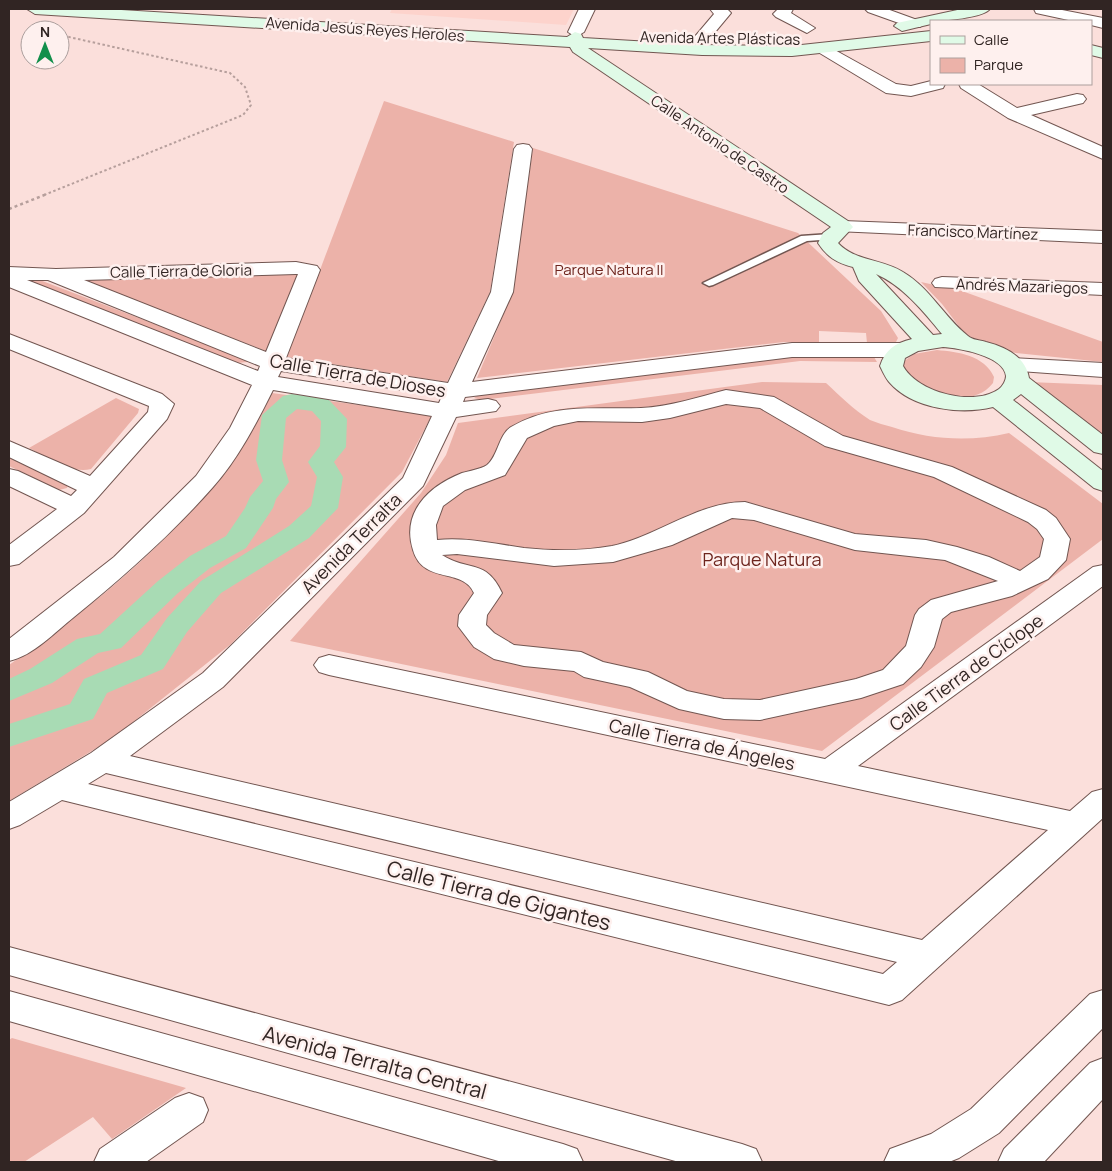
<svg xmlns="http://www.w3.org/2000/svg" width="1112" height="1171" font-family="Manrope,sans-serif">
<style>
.built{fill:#fdd3cc}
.green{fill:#ecb2a9}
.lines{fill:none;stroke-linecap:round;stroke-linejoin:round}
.canal{fill:#a8dbb4;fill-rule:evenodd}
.lane-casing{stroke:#725651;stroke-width:3}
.street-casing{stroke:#725651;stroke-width:2}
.secondary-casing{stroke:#725651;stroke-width:2}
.path-far1{stroke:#b69f9c;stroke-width:2;stroke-dasharray:2.5 2.5;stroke-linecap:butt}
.path{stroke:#b69f9c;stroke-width:2.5;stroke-dasharray:3 3;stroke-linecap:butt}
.lane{fill:#fff;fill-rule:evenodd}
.street{fill:#fff;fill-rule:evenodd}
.secondary{fill:#e0fae7;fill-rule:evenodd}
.labels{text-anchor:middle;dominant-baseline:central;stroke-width:5;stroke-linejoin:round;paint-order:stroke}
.far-street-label{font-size:15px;fill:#312523;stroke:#fef0ee}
.far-park-label{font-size:15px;fill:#6e251e;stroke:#fef0ee}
.street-label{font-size:18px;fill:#312523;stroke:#fef0ee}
.park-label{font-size:18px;fill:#6e251e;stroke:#fef0ee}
.near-street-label{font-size:21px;fill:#312523;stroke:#fef0ee}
</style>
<rect width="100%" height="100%" fill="#fbdfdb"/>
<path class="built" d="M 392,9 L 574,9 L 566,25 L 390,13 Z"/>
<g class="green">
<path d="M 384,101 L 514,142 L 490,292 L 447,382 L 287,357 Z"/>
<path d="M 533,148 L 798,233 L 881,311 L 898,338 L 896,342 L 867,343 L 866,333 L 819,331 L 819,342 L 784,342 L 477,378 L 512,294 Z"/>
<path d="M 303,272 L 266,351 L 76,278 Z"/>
<path d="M 32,277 L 243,358 L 248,362 L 237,363 L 30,281 Z"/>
<path d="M 921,282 L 962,291 L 1103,342 L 1103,362 L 1016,353 L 998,349 L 967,337 L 942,304 Z"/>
<path d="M 937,350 C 958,352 984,355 994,377 L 993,383 C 974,407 942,395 917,390 L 900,364 L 914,354 Z"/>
<path d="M 796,356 L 874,357 L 877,362 L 800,361 L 482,400 L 474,398 L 480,394 Z"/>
<path d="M 762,382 L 826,383 C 840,396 853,409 870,420 C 877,423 885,425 892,427 C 931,440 970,442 1009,433 L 1103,504 L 1103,539 L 822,751 L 290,641 L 421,493 L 446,455 L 458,423 Z"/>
<path d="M 1029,382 L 1103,385 L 1103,435 Z"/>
<path d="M 272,393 L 432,415 L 402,472 L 231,644 L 113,738 L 9,801 L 9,665 C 93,607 176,539 237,455 C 250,436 260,413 272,393 Z"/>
<path d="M 116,398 L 139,409 L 138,413 L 91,469 C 70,474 47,457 29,448 Z"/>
<path d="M 9,458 L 68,485 L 67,488 L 59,490 L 9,466 Z"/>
<path d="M 12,1038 L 186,1088 L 112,1139 L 93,1117 L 24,1162 L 9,1162 L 9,1040 Z"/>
</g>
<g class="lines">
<path class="canal" d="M 292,394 L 328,399 L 347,419 L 346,447 L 334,462 L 343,477 L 338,508 L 309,538 L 221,593 L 187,632 L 163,669 L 107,693 L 93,719 L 9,747 L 9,724 L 70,704 L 84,679 L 141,655 L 167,618 L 201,581 L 289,526 L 311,506 L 317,477 L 308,462 L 320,446 L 321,421 L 312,411 L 297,409 L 286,418 L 282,460 L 289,482 L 276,499 L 273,508 L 246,548 L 210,568 L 178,593 L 121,648 L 98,653 L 52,683 L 9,701 L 9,679 L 30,669 L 77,639 L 100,634 L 158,581 L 190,556 L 226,536 L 245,508 L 250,497 L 263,481 L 256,460 L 262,415 L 283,396 Z"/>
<defs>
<path id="lane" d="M 830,234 L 834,235 L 834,239 L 807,241 L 713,285 L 709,286 L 703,283 L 801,236 Z"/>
<g id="street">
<path d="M 579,9 L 595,9 L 584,32 L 576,37 L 568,32 Z"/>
<path d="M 710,9 L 727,9 L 731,13 L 706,43 L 694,43 L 692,40 L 714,14 Z"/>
<path d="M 778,9 L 793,9 L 791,13 L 815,28 L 807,33 L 776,17 L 773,14 Z"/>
<path d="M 865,9 L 887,9 L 920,21 L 923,24 L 920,27 L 910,27 L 868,12 Z"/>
<path d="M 1034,9 L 1057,9 L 1103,18 L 1103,28 L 1091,25 L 1091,21 L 1073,21 L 1036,13 Z"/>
<path d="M 824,44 L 896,84 L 911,86 L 931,81 L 931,84 L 945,84 L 943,88 L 911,96 L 886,93 L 818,52 L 816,49 L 818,46 Z"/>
<path d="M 959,84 L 978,84 L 1017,108 L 1077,94 L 1083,95 L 1086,99 L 1083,103 L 1031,115 L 1103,147 L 1103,159 L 1008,118 L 961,88 Z"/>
<path d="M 523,144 L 529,145 L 532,149 L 513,292 L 472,382 L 792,343 L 901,343 L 909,345 L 912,350 L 909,355 L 901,357 L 792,357 L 465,397 L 463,402 L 488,399 L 496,401 L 500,406 L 496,411 L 456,417 L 423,486 L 223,687 L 130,756 L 922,940 L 1048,830 L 329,675 L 319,672 L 314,665 L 319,658 L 329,655 L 825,759 L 1093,567 L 1103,565 L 1103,586 L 858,766 L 1070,811 L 1092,792 L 1103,789 L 1103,818 L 902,1000 L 889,1005 L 62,800 L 20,825 L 9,829 L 9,802 L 91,753 L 203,673 L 403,478 L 432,416 L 273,390 C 256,424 238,459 213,487 C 171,535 123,577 74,617 C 55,632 33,656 9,661 L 9,639 L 114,557 L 196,476 L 230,428 L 252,385 L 9,287 L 9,267 L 56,269 L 296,262 L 317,266 L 320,270 L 286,358 L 448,383 L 491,292 L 514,149 L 517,145 ZM 298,274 L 266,352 L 84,280 L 296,274 ZM 27,280 L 48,280 L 260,366 L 258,371 ZM 281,371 L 442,396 L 439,403 L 278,377 ZM 106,773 L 897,962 L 883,974 L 88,784 Z"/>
<path d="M 843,221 L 1103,231 L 1103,243 L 836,231 L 833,227 L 836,223 Z"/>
<path d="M 942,277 L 1103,283 L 1103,295 L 935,287 L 932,283 L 935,279 Z"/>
<path d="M 9,334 L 162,394 L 174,404 L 167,419 L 84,513 L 19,564 L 9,566 L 9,545 L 57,509 L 9,486 L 9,469 L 18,471 L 71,496 L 77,490 L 9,457 L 9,441 L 90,476 L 148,412 L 149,406 L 9,349 Z"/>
<path d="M 1013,358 L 1103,363 L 1103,377 L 1005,370 L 1002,365 L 1005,360 Z"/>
<path d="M 726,390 L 774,397 L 843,436 L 952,467 L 1046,510 L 1056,518 L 1070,539 L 1066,560 L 1048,579 L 1012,596 L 951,612 L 942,619 L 934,647 L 921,667 L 903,684 L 861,698 L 760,720 L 724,719 L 679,709 L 630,687 L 584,677 L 574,671 L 524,666 L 494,659 L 474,647 L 458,626 L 459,615 L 474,593 C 463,567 423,585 413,550 C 401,512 429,486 462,473 C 469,471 481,469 487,465 C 498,456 499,434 511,427 C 554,402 595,410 641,408 C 669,407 698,397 726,390 ZM 726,404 L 760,408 L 825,446 L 934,477 L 1028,522 L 1037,529 L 1044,539 L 1040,557 L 1020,571 L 989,557 L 957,547 L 926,540 L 855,534 L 745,502 C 698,502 658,536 612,546 C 585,551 552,551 524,548 C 495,544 467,537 437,540 L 436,525 L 443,506 L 465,490 L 505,475 L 527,438 L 554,426 L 578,421 L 642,422 L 670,418 ZM 732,518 L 754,520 L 855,550 L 945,560 L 998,581 L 931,600 L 919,609 L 915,615 L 906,646 L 883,670 L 856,679 L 760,700 L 724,699 L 687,691 L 648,672 L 603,662 L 581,652 L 514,645 L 494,633 L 486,625 L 487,615 L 502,593 C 486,558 468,572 442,555 L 457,554 L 554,566 L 613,562 L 672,545 Z"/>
<path d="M 9,947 L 742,1144 L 756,1149 L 762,1162 L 679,1162 L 9,975 Z"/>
<path d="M 1103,990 L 1103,1028 L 999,1133 L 959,1158 L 949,1162 L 884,1162 L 890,1149 L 931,1134 L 971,1109 L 1090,994 Z"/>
<path d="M 9,991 L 563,1144 L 577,1149 L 583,1162 L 502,1162 L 9,1021 Z"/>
<path d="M 1103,1058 L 1103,1099 L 1044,1162 L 998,1162 L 1004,1149 L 1090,1063 Z"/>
<path d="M 189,1093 L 203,1098 L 208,1110 L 203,1122 L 146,1162 L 94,1162 L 100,1149 L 175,1098 Z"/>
</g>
<g id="secondary">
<path d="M 27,9 L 105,9 L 567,37 L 575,32 L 581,34 L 583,38 L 702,45 L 792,46 L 931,31 L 931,41 L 792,56 L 702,55 L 588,48 L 848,221 L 853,227 L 838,243 C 854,261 883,259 903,272 C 930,288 944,317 968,336 C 972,340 980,340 986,342 C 1006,347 1026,357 1029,378 L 1103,435 L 1103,454 L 1094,452 L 1021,394 L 1013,400 L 1103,471 L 1103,491 L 1094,488 L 993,407 C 961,415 913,409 890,383 C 886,379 883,372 880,366 C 885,350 895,343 912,339 L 859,281 L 853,267 C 837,263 827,257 818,243 L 823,233 L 831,227 L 573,52 L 570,47 L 35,14 ZM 876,274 C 903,286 923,311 942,334 L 933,335 ZM 943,347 C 959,348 1004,356 1006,376 C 1006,380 1003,386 999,389 C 974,407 918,393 903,366 L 905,358 L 918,351 Z"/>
<path d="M 962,9 L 990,9 C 983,18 943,21 931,21 L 931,24 L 902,31 L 894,26 L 897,23 Z"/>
<path d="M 1091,45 L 1103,48 L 1103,58 L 1091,55 Z"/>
</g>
</defs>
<use href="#lane" class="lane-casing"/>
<use href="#street" class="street-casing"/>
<use href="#secondary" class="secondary-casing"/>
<path class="path-far1" d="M 44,195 L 243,115 L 251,105 L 245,87 L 230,73 L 60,35"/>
<path class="path" d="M 9,209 L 47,194"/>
<use href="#lane" class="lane"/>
<use href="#street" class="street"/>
<use href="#secondary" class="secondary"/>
</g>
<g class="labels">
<g class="far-street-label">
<text transform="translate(365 29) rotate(4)">Avenida Jesús Reyes Heroles</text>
<text transform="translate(720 38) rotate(1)">Avenida Artes Plásticas</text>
<text transform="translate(720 144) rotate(34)">Calle Antonio de Castro</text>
<text transform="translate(973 232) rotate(2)">Francisco Martínez</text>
<text transform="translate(181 271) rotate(-1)">Calle Tierra de Gloria</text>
<text transform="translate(1022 286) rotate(2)">Andrés Mazariegos</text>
</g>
<g class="far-park-label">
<text x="609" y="269">Parque Natura II</text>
</g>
<g class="street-label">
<text transform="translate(358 375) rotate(10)">Calle Tierra de Dioses</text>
<text transform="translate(351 543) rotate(-45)">Avenida Terralta</text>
<text transform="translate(966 672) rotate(-36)">Calle Tierra de Cíclope</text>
<text transform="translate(702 744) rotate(12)">Calle Tierra de Ángeles</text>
</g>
<g class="park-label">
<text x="762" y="559">Parque Natura</text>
</g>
<g class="near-street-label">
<text transform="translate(499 895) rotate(14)">Calle Tierra de Gigantes</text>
<text transform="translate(375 1062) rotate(15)">Avenida Terralta Central</text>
</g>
</g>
<rect width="1112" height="1171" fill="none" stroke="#312523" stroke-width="20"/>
<rect x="930" y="20" width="162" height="65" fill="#fef0ee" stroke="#ac9f9d"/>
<rect x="940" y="36" width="25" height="8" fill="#e0fae7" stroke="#ac9f9d"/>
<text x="974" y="45" font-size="15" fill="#312523">Calle</text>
<rect x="940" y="58" width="25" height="15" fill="#ecb2a9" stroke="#ac9f9d"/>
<text x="974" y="70" font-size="15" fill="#312523">Parque</text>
<g transform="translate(45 45)"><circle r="24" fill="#fef0ee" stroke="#ac9f9d"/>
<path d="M0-4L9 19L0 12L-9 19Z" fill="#128f4b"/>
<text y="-8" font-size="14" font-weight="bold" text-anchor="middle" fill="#312523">N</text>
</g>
</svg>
